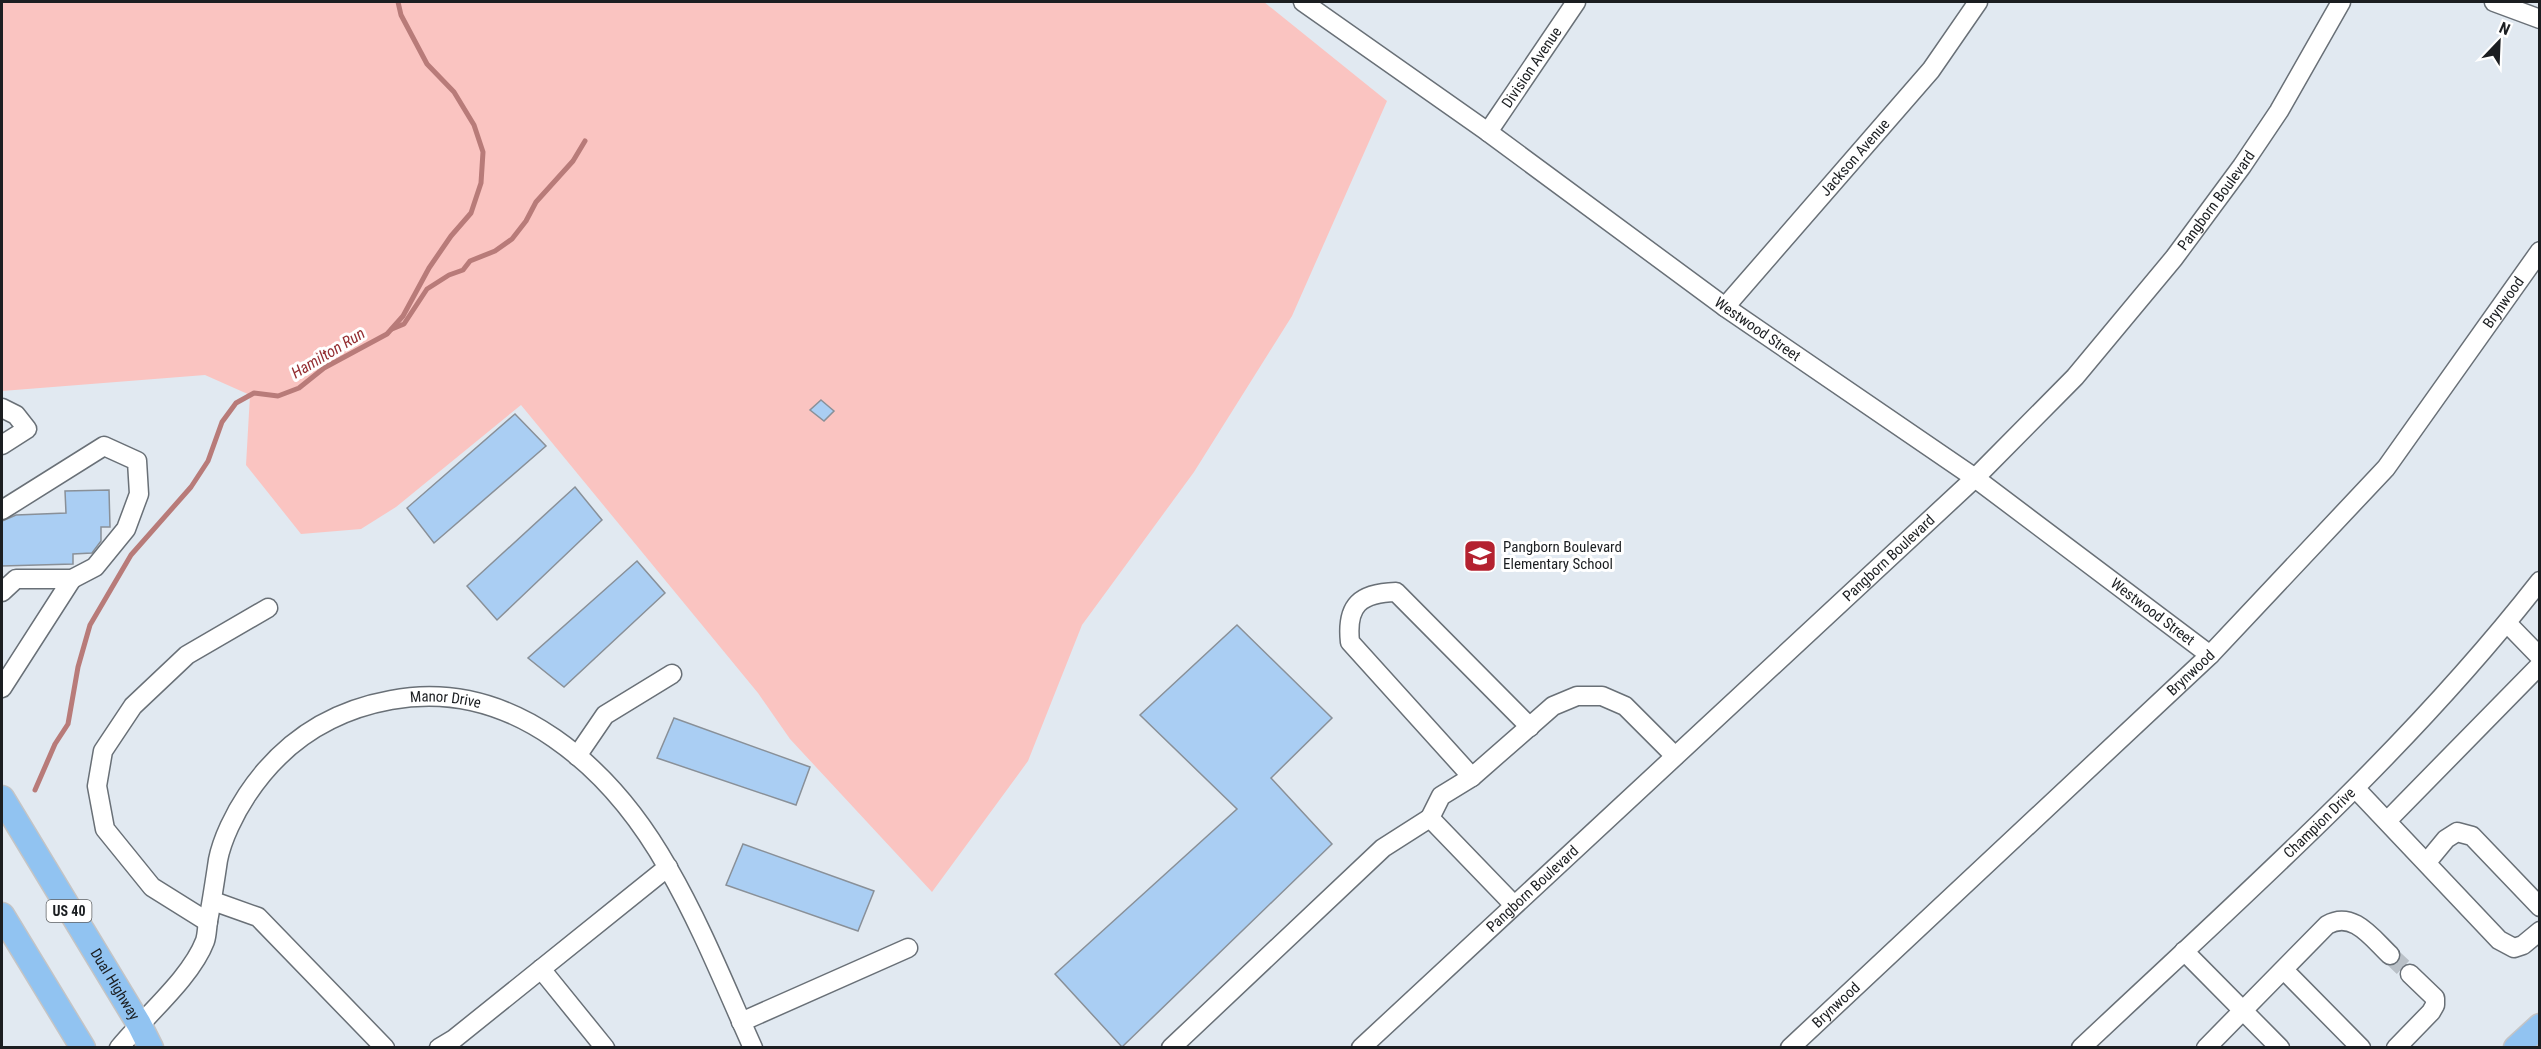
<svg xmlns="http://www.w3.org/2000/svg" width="2541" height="1049" font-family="'Roboto Condensed',sans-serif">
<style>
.green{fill:#fac4c1}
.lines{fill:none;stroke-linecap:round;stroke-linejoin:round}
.stream{stroke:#b87b79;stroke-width:5}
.building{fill:#aacef3;stroke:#899098;stroke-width:1.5}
.minor-tunnel{stroke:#b9c0c7;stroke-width:18;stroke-dasharray:18 9;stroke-linecap:butt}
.minor-casing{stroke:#697077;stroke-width:21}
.major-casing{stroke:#c4c4c5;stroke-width:27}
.minor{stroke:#fff;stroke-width:18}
.major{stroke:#91c3f1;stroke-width:24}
.labels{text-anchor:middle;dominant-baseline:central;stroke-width:6;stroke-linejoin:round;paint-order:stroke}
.shield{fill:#fff;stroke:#5f6264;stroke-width:1.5}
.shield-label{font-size:14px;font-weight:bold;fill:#1b1e21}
.street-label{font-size:15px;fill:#1b1e21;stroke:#fff}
.poi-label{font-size:15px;fill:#1b1e21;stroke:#fff;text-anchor:start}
.water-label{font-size:16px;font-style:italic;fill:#942e32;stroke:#fff}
</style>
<rect width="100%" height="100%" fill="#e1e9f1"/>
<path class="green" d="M 2,2 L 1264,2 L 1387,101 L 1292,316 L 1194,472 L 1082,625 L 1028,761 L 932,892 L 790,739 L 758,693 L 521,405 L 396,507 L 361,529 L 301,534 L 246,465 L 250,395 L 205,375 L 2,391 Z"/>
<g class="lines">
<g class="stream">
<path d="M 392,329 L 404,324 L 427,289 L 449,275 L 463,270 L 470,261 L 495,251 L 512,239 L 526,221 L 536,202 L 573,161 L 585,141"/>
<path d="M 35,790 L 55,744 L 68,724 L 78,667 L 90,625 L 131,555 L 191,487 L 208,461 L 222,422 L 236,403 L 254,393 L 278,396 L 299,388 L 324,368 L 387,334 L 403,316 L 429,268 L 451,236 L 471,213 L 481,183 L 483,152 L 474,125 L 454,92 L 427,64 L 401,15 L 398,2"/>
</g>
</g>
<g class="building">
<path d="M 821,400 L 834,411 L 824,421 L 810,410 Z"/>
<path d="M 515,414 L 546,446 L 434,543 L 407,508 Z"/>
<path d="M 575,487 L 602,520 L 497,620 L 467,586 Z"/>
<path d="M 109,490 L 110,527 L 101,527 L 101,541 L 92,553 L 73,554 L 73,564 L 2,566 L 2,521 L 16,515 L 66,513 L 65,491 Z"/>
<path d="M 637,561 L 665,593 L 564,687 L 528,658 Z"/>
<path d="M 1237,625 L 1332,718 L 1271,778 L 1332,844 L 1122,1047 L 1055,974 L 1237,809 L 1140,715 Z"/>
<path d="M 674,718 L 810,767 L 796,805 L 657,758 Z"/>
<path d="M 743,844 L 874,891 L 858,931 L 726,885 Z"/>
</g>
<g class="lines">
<path class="minor-tunnel" d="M 2390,955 L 2410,974"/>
<defs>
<g id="minor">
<path id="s1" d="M 1303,2 L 1488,132 L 1725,307 L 1975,478 L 2210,655"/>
<path d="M 2494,2 L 2540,19"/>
<path id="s2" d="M 1488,132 L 1576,2"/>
<path id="s3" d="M 1725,307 L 1931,70 L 1978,2"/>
<path d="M 2,408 L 16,415 L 27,429 L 2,445"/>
<path d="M 2,510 L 104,446 L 137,461 L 139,494 L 126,529 L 95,567 L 72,579 L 16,579 L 2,592"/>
<path d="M 2507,623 L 2540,657"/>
<path d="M 2,688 L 72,579"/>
<path d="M 577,756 L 605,715 L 672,674"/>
<path d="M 1472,777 L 1350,642 C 1346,605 1360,593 1396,592 L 1530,727"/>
<path d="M 2356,789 L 2499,940 L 2514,948 L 2523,945 L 2540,931"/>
<path d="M 1430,818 L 1441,796 L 1472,777 L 1553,706 L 1577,696 L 1602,696 L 1625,706 L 1675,756"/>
<path d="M 2387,821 L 2540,665"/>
<path d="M 2427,862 L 2446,839 L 2457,832 L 2472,836 L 2540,907"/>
<path d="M 213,901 L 258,917 L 385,1048"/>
<path d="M 208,922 L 152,887 L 105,829 L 97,786 L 103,751 L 133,706 L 187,655 L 268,608"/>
<path d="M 2184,951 L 2280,1048"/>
<path d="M 541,969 L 605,1048"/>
<path d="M 2284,970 L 2361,1048"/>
<path d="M 741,1022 L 908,948"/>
<path id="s4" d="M 119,1048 C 145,1016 191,978 205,941 C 207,935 207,927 208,921 C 212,901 215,880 218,860 C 222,839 235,813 247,795 C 282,742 330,711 391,700 C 513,677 612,769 668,868 C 701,925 726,988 753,1048"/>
<path d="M 439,1048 L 454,1039 L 668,867"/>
<path d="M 1171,1048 L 1383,848 L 1430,818 L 1514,905"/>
<path id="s5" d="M 1361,1048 L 1975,478 L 2075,377 L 2174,258 L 2242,166 L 2279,111 L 2341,2"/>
<path id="s6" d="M 1790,1048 L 2210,655 L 2386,468 L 2540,251"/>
<path id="s7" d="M 2081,1048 C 2240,898 2405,754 2540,581"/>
<path d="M 2206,1048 L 2327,925 C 2353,910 2372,938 2390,955"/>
<path d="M 2396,1048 L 2431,1012 L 2435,1005 L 2435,998 L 2410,974"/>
</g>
<g id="major">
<path id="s8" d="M 2,798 L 139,1024 L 151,1048"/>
<path d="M 2,915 L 83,1048"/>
<path d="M 2516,1048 L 2540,1026"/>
</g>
</defs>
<use href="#minor" class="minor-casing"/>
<use href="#major" class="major-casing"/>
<use href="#minor" class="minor"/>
<use href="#major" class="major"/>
</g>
<defs>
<symbol id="school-square" viewBox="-11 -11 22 22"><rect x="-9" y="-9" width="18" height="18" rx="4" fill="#b42230" stroke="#fff"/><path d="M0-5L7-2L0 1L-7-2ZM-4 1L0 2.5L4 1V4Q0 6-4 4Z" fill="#fff"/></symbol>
</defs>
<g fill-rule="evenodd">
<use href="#school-square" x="1461" y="537" width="38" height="38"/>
</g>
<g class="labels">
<rect class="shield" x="46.5" y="900" width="45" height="22" rx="4.5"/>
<g class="shield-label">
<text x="69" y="911">US 40</text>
</g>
<g class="street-label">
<text stroke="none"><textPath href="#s2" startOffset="78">Division Avenue</textPath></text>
<text stroke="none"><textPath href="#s3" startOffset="198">Jackson Avenue</textPath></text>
<text stroke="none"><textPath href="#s5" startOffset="1206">Pangborn Boulevard</textPath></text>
<text stroke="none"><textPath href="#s6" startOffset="1035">Brynwood</textPath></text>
<text stroke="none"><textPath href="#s1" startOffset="560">Westwood Street</textPath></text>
<text stroke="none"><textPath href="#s5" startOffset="720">Pangborn Boulevard</textPath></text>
<text stroke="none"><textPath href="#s1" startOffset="1046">Westwood Street</textPath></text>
<text stroke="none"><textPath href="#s6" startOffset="549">Brynwood</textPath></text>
<text stroke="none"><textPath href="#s4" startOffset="524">Manor Drive</textPath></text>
<text stroke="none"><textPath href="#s7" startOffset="328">Champion Drive</textPath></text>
<text stroke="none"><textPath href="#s5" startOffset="234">Pangborn Boulevard</textPath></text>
<text stroke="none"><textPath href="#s8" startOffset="218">Dual Highway</textPath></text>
<text stroke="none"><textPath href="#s6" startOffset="63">Brynwood</textPath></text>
</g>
<g class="poi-label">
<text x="1503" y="547">Pangborn Boulevard<tspan x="1503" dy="17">Elementary School</tspan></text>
</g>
<g class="water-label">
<text transform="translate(328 353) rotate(-31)">Hamilton Run</text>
</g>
</g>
<rect width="2541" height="1049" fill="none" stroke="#1b1e21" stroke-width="6"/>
<g transform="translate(2499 42) rotate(23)" stroke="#ffffff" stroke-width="4.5" paint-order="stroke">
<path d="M0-4.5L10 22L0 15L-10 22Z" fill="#1b1e21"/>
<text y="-9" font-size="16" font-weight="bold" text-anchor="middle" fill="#1b1e21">N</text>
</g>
</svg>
